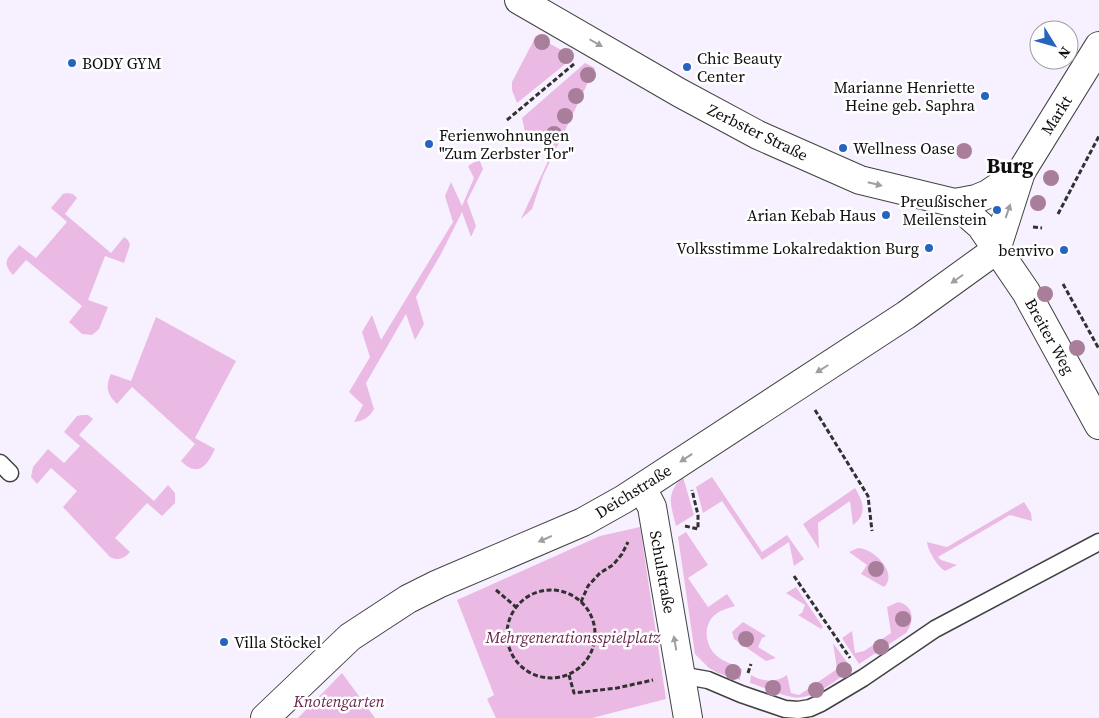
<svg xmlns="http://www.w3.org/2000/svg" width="1099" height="718" font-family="'Source Serif 4',serif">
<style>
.green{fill:#eabae4}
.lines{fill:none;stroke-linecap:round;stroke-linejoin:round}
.service-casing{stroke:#424242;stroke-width:19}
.minor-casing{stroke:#424242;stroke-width:30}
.tertiary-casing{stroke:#424242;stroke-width:30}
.path{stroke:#313131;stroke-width:3;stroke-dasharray:5 2.5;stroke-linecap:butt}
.service{stroke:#fff;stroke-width:16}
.minor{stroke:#fff;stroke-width:28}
.tertiary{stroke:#fff;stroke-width:28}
.tree{fill:#a87e9a}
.oneway{fill:#9f9f9f}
.poi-dot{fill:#2764bf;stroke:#fff;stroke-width:2}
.labels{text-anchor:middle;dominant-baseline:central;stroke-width:5;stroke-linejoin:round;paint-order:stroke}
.poi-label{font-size:16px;fill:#0f0f0f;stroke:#fff;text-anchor:start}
.street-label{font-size:16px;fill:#0f0f0f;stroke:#fff}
.park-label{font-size:16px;font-style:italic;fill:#671f48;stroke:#fff}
.district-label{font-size:21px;font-weight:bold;fill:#0f0f0f;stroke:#fff}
</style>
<rect width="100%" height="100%" fill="#f7f1ff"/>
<g class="green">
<path d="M 536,36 L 574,57 L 517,103 L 512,90 L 512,82 Z"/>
<path d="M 585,63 L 595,68 L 543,176 L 532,209 L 521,219 L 549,159 L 552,145 L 550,134 L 527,142 L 522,118 Z"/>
<path d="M 479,159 L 483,169 L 467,201 L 476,226 L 471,237 L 462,212 L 441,254 L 416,297 L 424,324 L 415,340 L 406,314 L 366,383 L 374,409 C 369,418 363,421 354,422 L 363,405 L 349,392 L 370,357 L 362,332 L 372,315 L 381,340 L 453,222 L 445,196 L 451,182 L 462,206 L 474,178 L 468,166 Z"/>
<path d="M 67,193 L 73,194 L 77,198 L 65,214 L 111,253 L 124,237 L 128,240 L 130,245 L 124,263 L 105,256 L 88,300 L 108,307 L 99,329 L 92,335 L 82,334 L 69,322 L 82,306 L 26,260 L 13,275 C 0,261 9,257 19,245 L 36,258 L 67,222 L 51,208 L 63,194 Z"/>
<path d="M 156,317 L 236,361 L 195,438 L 215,449 C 207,466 198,478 181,461 L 195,444 L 132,387 L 117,404 C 107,395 105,386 111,374 L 131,381 Z"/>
<path d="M 82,415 L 88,415 L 93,419 L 79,435 L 154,501 L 168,485 L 175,493 L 175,503 L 162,516 L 147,503 L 115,538 L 130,552 C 124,559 118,561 110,557 L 63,507 L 77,491 L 51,468 L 37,484 L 31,477 L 33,467 L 48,449 L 64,463 L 80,446 L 64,432 L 77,416 Z"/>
<path d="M 683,477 L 694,515 L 676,526 C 671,505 665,494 683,477 Z"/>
<path d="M 712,477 L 762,552 L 787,535 L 804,559 L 794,566 L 789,542 L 762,560 L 722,501 L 703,513 L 696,487 Z"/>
<path d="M 855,488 C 863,501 868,514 853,525 L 850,501 L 818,523 L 819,549 L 803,524 Z"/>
<path d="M 1024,502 L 1031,513 L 1032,521 L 1010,515 L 938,557 L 941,560 L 957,565 L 945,571 C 937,566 928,551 927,542 L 947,547 Z"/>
<path d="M 640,527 L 666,699 L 592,718 L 496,718 L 487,699 L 494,695 L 457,600 L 600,536 Z"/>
<path d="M 686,532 L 708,565 L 688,578 L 708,607 L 727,594 L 735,606 C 729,608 721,610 716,614 C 702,624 705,646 717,656 C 723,662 734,664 742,669 L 740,680 L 718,673 L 709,668 L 695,654 L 678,537 Z"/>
<path d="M 858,548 C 874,548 899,574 884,587 L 861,574 L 867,565 L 849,552 Z"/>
<path d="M 796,587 L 823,627 L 821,629 L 798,615 L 802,613 L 805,605 L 786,593 Z"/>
<path d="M 898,602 C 914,605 915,622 906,633 L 859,664 L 842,638 L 852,631 L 855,653 L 864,651 L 891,633 L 887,607 Z"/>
<path d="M 743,622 L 766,636 L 762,638 L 758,647 L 776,658 L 766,661 L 734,639 L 732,632 Z"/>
<path d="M 833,643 L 852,669 C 836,680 813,701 792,697 C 778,694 763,687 750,683 L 751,675 C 763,682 776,683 787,675 L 791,693 L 799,695 L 837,669 Z"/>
<path d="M 342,673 L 375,718 L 298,718 Z"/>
</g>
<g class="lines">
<defs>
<g id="service">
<path d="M 0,463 L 10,473"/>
<path d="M 680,675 L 708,680 L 741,694 L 785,709 L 798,710 L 810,708 L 821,703 L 863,678 L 935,629 L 1099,542"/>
</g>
<g id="minor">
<path d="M 642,488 L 652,507 L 688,718"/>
<path d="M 265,718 L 350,637 L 408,599 L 438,584 L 583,522 L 624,499 L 906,315 L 996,250"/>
</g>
<g id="tertiary">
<path d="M 519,0 L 680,93 L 758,135 L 860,180 L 955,203 L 981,226 L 1026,292 L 1099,425"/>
<path d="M 955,203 L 976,199 L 988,194 L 1021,172 L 1099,46"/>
<path d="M 996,250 L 1021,172"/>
</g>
</defs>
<use href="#service" class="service-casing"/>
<use href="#minor" class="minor-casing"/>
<use href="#tertiary" class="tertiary-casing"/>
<g class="path">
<path d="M 507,120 L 574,64"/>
<path d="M 1058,214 L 1099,136"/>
<path d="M 1033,227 L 1042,228"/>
<path d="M 1063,284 L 1099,349"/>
<path d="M 815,410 L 868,496 L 872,531"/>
<path d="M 685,526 L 698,529 L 698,515 L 692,490"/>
<path d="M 794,576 L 850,658"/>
<path d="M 496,590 L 516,607"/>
<circle cx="551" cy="634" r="44"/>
<path d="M 581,602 L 588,586 L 600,573 L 613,565 L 622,554 L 628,542"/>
<path d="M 748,673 L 751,664"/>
<path d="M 569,675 L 574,693 L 617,688 L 653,680"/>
</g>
<use href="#service" class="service"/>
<use href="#minor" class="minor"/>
<use href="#tertiary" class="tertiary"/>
</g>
<g class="tree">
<circle cx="542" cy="42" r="8"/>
<circle cx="566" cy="56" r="8"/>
<circle cx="588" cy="75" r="8"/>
<circle cx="576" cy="96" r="8"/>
<circle cx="565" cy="116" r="8"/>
<circle cx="554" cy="134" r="8"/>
<circle cx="964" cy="151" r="8"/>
<circle cx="1051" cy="178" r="8"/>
<circle cx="1038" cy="203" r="8"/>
<circle cx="1045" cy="294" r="8"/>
<circle cx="1077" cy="348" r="8"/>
<circle cx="876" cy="569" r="8"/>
<circle cx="903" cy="619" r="8"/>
<circle cx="746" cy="639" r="8"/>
<circle cx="881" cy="647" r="8"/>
<circle cx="844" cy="670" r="8"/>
<circle cx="733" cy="672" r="8"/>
<circle cx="773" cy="688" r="8"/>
<circle cx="816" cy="690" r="8"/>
</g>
<defs><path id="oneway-solid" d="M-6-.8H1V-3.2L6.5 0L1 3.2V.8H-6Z" transform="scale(1.25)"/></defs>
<g class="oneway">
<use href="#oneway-solid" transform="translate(596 43) rotate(30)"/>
<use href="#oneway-solid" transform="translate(875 184) rotate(14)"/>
<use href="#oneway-solid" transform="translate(1008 211) rotate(-71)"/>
<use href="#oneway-solid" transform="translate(957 279) rotate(145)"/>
<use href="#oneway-solid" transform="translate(822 369) rotate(148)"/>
<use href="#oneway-solid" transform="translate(686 458) rotate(147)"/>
<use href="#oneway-solid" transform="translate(545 539) rotate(156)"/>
<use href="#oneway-solid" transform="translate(675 643) rotate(-100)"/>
</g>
<g class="poi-dot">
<circle cx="72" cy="63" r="5"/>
<circle cx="687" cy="67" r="5"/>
<circle cx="985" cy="96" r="5"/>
<circle cx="429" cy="144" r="5"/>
<circle cx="843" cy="148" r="5"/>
<circle cx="997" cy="210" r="5"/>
<circle cx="886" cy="215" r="5"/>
<circle cx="929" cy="248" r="5"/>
<circle cx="1064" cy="250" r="5"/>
<circle cx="224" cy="642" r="5"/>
</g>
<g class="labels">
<g class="poi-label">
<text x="697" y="58">Chic Beauty<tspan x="697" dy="18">Center</tspan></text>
<text x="82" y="63">BODY GYM</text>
<text x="975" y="87" text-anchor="end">Marianne Henriette<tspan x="975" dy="18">Heine geb. Saphra</tspan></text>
<text x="439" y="135">Ferienwohnungen<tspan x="439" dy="18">"Zum Zerbster Tor"</tspan></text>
<text x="853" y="148">Wellness Oase</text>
<text x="987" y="201" text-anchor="end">Preußischer<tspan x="987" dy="18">Meilenstein</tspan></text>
<text x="876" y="215" text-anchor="end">Arian Kebab Haus</text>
<text x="919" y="248" text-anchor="end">Volksstimme Lokalredaktion Burg</text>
<text x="1054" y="250" text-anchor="end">benvivo</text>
<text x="234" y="642">Villa Stöckel</text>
</g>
<g class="street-label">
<text transform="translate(1056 115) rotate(-58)">Markt</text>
<text transform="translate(758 132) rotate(26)">Zerbster Straße</text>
<text transform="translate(1050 336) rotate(61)">Breiter Weg</text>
<text transform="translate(633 491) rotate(-32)">Deichstraße</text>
<text transform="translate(663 572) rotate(80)">Schulstraße</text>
</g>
<g class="park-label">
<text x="573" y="637">Mehrgenerationsspielplatz</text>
<text x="339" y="701">Knotengarten</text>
</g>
<g class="district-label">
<text x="1010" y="165">Burg</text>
</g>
</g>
<g transform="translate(1054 45) rotate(127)"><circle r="24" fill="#ffffff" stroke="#9f9f9f"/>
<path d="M0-4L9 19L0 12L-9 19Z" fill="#2764bf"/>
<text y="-8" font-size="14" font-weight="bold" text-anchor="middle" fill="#0f0f0f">N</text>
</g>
</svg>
